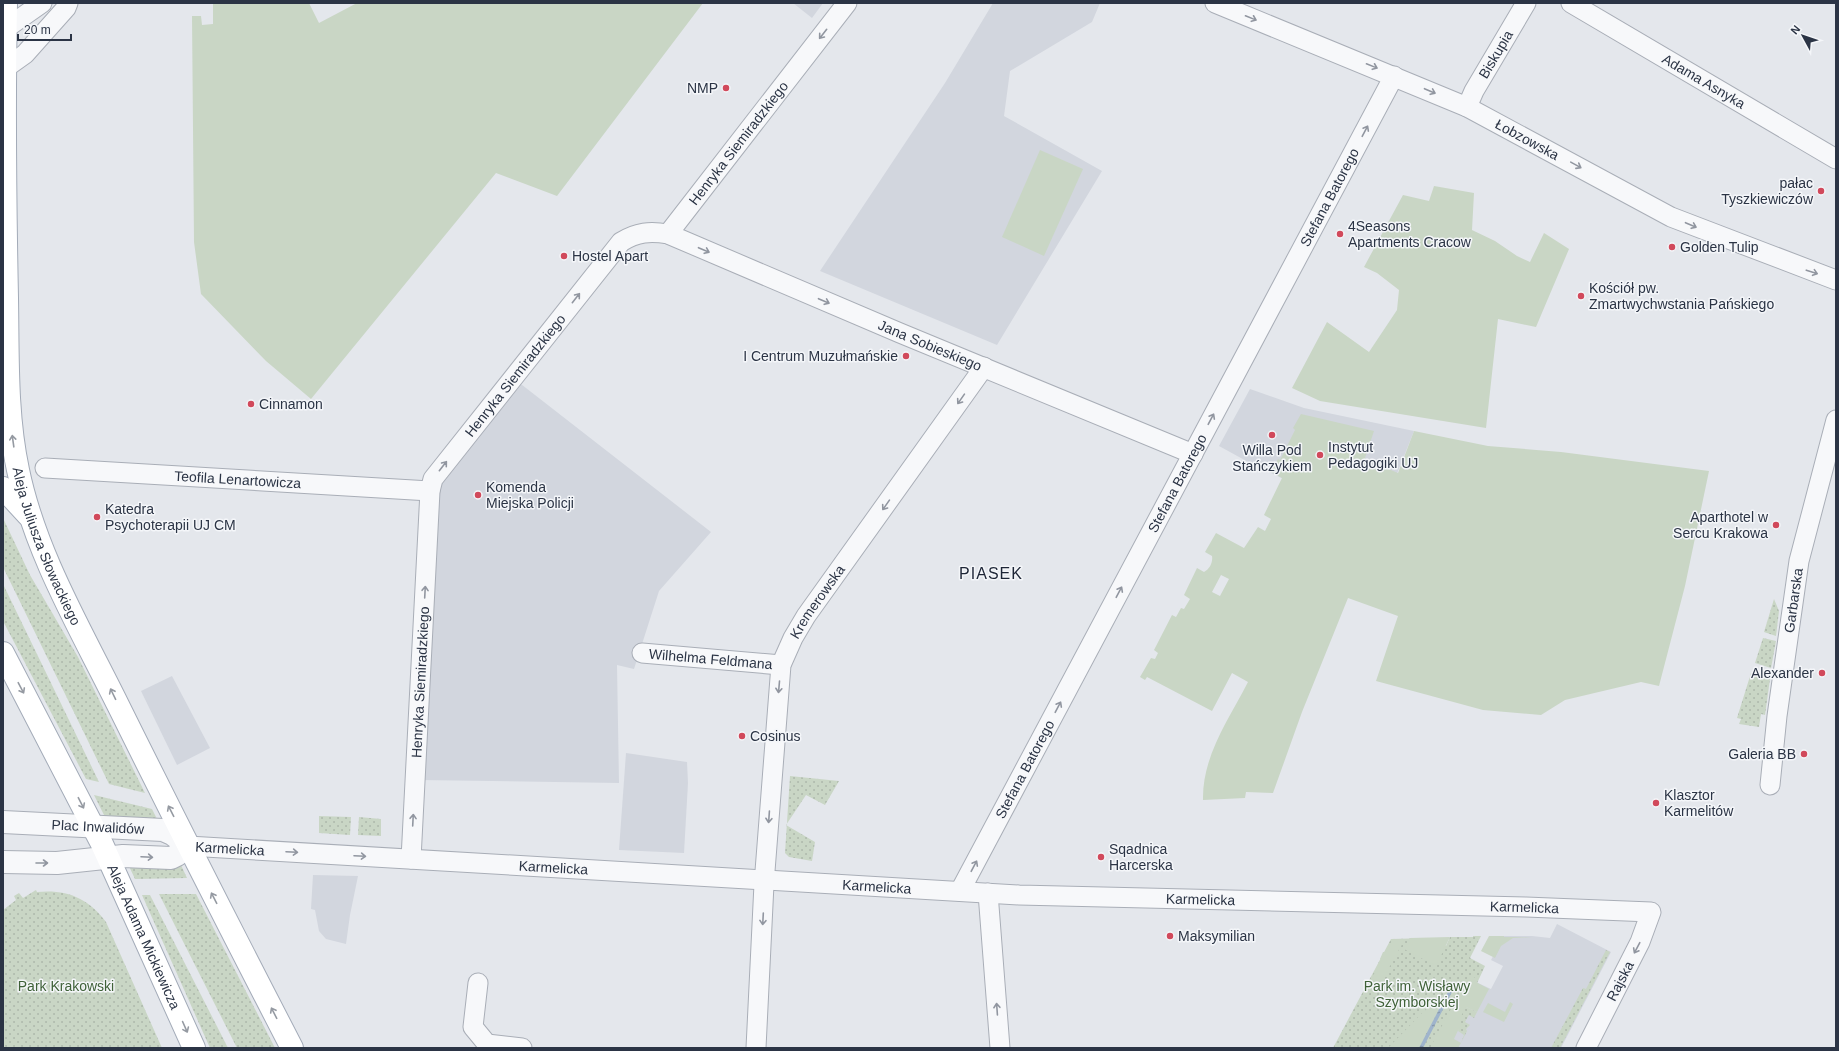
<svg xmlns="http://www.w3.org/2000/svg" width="1839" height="1051" font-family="Helvetica,sans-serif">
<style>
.built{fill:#d2d6de}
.grass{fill:url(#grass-dots)}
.garden{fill:#c9d6c5;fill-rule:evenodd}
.water{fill:url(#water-ripples)}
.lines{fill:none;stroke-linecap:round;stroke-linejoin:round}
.minor-casing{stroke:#a9aeb7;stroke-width:21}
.tertiary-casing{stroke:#a9aeb7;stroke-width:24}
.primary-casing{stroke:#a3abb8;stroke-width:24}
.minor{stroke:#f7f8fa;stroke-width:19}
.tertiary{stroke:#f7f8fa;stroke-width:22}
.primary{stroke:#fff;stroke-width:22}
.oneway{stroke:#9196a0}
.oneway2{stroke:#959aa2}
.poi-dot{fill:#d1495b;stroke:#f4f6f9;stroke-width:1.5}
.labels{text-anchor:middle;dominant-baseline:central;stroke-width:3;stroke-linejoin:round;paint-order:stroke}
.street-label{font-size:14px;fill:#2b3445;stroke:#f4f6f9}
.poi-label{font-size:14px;fill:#2b3445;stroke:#f4f6f9;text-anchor:start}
.park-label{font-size:14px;fill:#3f6138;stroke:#f4f6f9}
.quarter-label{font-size:16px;letter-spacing:1px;fill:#1d2536;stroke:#f4f6f9}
</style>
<defs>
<pattern id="grass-dots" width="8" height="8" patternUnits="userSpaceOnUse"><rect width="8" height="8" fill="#c9d6c5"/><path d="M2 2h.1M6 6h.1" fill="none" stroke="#adb8ab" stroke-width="1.8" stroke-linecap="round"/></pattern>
<pattern id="water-ripples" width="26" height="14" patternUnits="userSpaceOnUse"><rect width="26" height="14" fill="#9fb4cc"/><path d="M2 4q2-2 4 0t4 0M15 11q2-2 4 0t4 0" fill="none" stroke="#8293a7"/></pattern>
</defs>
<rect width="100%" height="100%" fill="#e4e7ec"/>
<g class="built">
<path d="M 793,3 L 823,3 L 812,18 Z"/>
<path d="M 993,3 L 1100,3 L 1092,22 L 1010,71 L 1004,116 L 1102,171 L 997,345 L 820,271 L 945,83 Z"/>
<path d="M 517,381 L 711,532 L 659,591 L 634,669 L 617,665 L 619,783 L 419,780 L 440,477 Z"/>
<path d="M 1250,389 L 1304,408 L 1414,431 L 1377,524 L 1250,463 L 1219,446 Z"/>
<path d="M 172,676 L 210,748 L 177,765 L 141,691 Z"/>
<path d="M 626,753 L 687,762 L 688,783 L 684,853 L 619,850 Z"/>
<path d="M 313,875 L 358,876 L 350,915 L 346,944 L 326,939 L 319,931 L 315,910 L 311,909 Z"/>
<path d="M 1557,924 L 1611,952 L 1561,1048 L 1445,1048 L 1478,983 L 1491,989 L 1503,966 L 1491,960 L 1504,936 L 1532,936 L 1550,938 Z"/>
</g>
<g class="grass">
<path d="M 3,518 L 30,575 L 78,657 L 145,793 L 109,784 L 3,567 Z"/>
<path d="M 3,584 L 99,782 L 86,779 L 3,621 Z"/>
<path d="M 1774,599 L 1779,611 L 1776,636 L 1764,632 Z"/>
<path d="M 1763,638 L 1776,641 L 1771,668 L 1755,663 Z"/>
<path d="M 1751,673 L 1770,679 L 1765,715 L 1761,714 L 1759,727 L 1739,724 L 1741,719 L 1737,718 Z"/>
<path d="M 790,776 L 839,781 L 825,805 L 806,795 L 786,825 L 815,842 L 812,861 L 789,857 L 785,853 Z"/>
<path d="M 94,795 L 152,809 L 159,823 L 107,821 Z"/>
<path d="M 319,816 L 351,817 L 350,835 L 319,833 Z"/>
<path d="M 359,817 L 381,819 L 381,836 L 358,835 Z"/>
<path d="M 128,864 L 181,865 L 187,878 L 135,879 Z"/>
<path d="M 36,890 L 37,892 C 66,889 89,898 106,922 L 162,1048 L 3,1048 L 3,910 L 16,900 L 14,896 L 19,893 L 23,898 Z"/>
<path d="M 159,894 L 196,894 L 275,1048 L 237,1048 Z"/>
<path d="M 142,895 L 150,895 L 228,1048 L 210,1048 Z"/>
<path d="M 1473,936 L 1481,936 L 1470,958 L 1485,966 L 1466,1007 L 1477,1012 L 1474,1018 L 1469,1015 L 1465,1022 L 1470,1025 L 1466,1029 L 1467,1031 L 1461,1043 L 1464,1035 L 1458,1031 L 1459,1029 L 1445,1048 L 1333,1048 L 1391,939 L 1429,938 L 1446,946 L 1450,937 L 1473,937 Z"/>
<path d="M 1606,950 L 1610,952 L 1560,1048 L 1551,1048 L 1583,988 L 1586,989 Z"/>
</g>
<g class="garden">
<path d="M 213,3 L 309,3 L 319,23 L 357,3 L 703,3 L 557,196 L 496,173 L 311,399 L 266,361 L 201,294 L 194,242 L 192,16 L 201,16 L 202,25 L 213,24 Z"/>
<path d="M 1040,150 L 1083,169 L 1044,256 L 1002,237 Z"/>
<path d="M 1434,186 L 1474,193 L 1472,230 L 1495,241 L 1517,256 L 1530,262 L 1544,233 L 1569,249 L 1536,327 L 1498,319 L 1486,428 L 1320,401 L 1292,388 L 1327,322 L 1369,352 L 1397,310 L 1399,290 L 1377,273 L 1364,267 L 1403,195 L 1429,201 Z"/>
<path d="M 1301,414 L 1374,431 L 1364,461 L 1375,469 L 1381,466 L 1398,473 L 1414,431 L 1488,446 L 1561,452 L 1709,471 L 1685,586 L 1659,686 L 1641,682 L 1565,700 L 1541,715 L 1483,710 L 1376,681 L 1398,616 L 1348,598 L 1302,712 L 1273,793 L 1246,792 L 1245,798 L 1203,800 C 1202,756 1229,719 1248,682 L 1232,673 L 1212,711 L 1147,677 L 1145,680 L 1140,677 L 1151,658 L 1155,659 L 1158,653 L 1154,650 L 1172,615 L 1176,617 L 1181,608 L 1184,609 L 1190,599 L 1184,595 L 1197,568 L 1204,572 C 1210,569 1213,562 1212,556 L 1205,552 L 1216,533 L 1244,548 L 1258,527 L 1265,531 L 1271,519 L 1264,515 L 1282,478 L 1271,472 L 1278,459 L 1280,460 L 1295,430 L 1293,428 ZM 1221,575 L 1229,579 L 1220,596 L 1212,592 Z"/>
<path d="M 1489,936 L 1504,936 L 1504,937 L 1532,937 L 1513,938 L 1501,946 L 1495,958 L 1481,951 Z"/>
<path d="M 1450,937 L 1436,966 L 1404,949 L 1410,938 Z"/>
<path d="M 1393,939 L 1405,939 L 1375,993 L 1367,988 L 1368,984 L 1382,960 L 1380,959 L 1383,952 L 1386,952 Z"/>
<path d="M 1469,975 L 1478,979 L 1476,982 L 1489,989 L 1477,1012 L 1466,1007 L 1458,1022 L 1461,1024 L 1454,1039 L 1461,1043 L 1458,1048 L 1430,1048 Z"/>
<path d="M 1449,990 L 1419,1048 L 1388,1048 L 1422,1013 Z"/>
<path d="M 1510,1002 L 1513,1004 L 1504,1022 L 1483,1012 L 1488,1003 L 1505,1012 Z"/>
</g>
<path class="water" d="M 1449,990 L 1452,992 L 1423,1048 L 1419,1048 Z"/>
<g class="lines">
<defs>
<g id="minor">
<path id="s1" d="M 1215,3 L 1467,107 L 1671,217 L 1836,280"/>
<path id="s2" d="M 1571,3 L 1836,159"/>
<path d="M 5,29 L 42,3"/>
<path d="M 4,69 L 25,54 L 66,8 L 68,3"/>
<path id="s3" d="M 1467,107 L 1474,91 L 1526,3"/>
<path id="s4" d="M 668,234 L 847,3"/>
<path id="s5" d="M 45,468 L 430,491"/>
<path id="s6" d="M 642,653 L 781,665"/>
<path id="s7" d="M 1770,785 L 1777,716 L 1799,561 L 1836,420"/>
<path id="s8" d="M 188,846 L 1019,895 L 1526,907 L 1651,912 L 1640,942 L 1586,1048"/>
<path id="s9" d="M 411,859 L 430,491 L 433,479 L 621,242 C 637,232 650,231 668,234 L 900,333 L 1193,454"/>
<path id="s10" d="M 960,891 L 1394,76"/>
<path d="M 988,893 L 1000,1048"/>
<path d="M 478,983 L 473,1027 L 487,1044 L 522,1048"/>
<path id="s11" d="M 756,1048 L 764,884 L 781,665 L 793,638 L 806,616 L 984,367"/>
</g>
<g id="tertiary">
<path id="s12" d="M 3,822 L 163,830 L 172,834 L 188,846 L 177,855 L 171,858 L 123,856 L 57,863 L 3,862"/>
</g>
<g id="primary">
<path id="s13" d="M 6,3 C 4,101 5,200 7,298 C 8,355 6,414 18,470 C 35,553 81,630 118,705 C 175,820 233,934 292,1048"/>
<path d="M 3,488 L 28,515"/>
<path id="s14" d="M 3,653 L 102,844 L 194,1048"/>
</g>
</defs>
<use href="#minor" class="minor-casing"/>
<use href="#tertiary" class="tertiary-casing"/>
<use href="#primary" class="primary-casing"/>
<use href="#minor" class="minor"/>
<use href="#tertiary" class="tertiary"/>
<use href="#primary" class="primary"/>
</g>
<defs><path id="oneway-shaft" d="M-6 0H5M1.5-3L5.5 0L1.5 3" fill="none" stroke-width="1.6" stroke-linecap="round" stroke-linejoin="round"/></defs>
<g class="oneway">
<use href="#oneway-shaft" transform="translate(1251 18) rotate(22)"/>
<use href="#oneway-shaft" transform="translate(823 34) rotate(128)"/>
<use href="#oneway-shaft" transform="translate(1372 66) rotate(22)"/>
<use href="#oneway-shaft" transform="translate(1430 91) rotate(23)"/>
<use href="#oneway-shaft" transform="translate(1365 131) rotate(-62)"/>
<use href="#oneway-shaft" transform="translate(1576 165) rotate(29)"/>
<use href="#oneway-shaft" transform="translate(1691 225) rotate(23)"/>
<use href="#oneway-shaft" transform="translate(704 250) rotate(23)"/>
<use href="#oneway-shaft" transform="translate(1812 272) rotate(18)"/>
<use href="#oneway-shaft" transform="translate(576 298) rotate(-52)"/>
<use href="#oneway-shaft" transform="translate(824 301) rotate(23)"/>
<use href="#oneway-shaft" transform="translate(961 399) rotate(125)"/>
<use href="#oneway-shaft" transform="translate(1211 419) rotate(-62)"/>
<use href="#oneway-shaft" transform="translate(443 466) rotate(-52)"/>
<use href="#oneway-shaft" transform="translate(886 505) rotate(125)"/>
<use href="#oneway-shaft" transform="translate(425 592) rotate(-87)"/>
<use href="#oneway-shaft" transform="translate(1119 592) rotate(-62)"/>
<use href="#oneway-shaft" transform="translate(779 687) rotate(95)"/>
<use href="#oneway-shaft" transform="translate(1058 707) rotate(-62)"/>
<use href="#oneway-shaft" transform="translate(769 817) rotate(94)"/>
<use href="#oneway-shaft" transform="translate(413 820) rotate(-87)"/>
<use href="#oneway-shaft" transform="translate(292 852) rotate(3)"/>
<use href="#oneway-shaft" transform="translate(360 856) rotate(3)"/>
<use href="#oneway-shaft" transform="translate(147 857) rotate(3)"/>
<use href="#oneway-shaft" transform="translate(42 863)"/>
<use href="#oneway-shaft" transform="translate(974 866) rotate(-62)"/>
<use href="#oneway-shaft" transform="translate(763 919) rotate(93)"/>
<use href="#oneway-shaft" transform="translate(1637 948) rotate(118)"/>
<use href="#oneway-shaft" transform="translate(997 1009) rotate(-94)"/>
</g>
<g class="oneway2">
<use href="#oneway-shaft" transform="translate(13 441) rotate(-98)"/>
<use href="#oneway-shaft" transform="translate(21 688) rotate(62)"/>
<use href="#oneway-shaft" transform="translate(113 694) rotate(-116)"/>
<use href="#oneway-shaft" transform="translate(81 803) rotate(63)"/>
<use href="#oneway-shaft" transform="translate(171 811) rotate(-117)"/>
<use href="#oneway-shaft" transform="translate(214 898) rotate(-117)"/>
<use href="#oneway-shaft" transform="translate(274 1013) rotate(-117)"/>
<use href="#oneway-shaft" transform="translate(185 1027) rotate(66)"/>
</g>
<g class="poi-dot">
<circle cx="726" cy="88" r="4"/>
<circle cx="1821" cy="191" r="4"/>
<circle cx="1340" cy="234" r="4"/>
<circle cx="1672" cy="247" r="4"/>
<circle cx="564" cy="256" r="4"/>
<circle cx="1581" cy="296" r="4"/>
<circle cx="906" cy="356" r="4"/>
<circle cx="251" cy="404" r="4"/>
<circle cx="1272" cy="435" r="4"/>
<circle cx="1320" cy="455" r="4"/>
<circle cx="478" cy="495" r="4"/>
<circle cx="97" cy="517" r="4"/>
<circle cx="1776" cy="525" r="4"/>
<circle cx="1822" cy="673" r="4"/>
<circle cx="742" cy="736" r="4"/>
<circle cx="1804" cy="754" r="4"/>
<circle cx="1656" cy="803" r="4"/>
<circle cx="1101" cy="857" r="4"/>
<circle cx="1170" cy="936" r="4"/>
</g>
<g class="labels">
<g class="street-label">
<text stroke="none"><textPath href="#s3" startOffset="60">Biskupia</textPath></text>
<text stroke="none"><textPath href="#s2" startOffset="154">Adama Asnyka</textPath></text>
<text stroke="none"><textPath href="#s1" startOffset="341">Łobzowska</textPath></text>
<text stroke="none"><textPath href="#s4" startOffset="115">Henryka Siemiradzkiego</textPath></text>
<text stroke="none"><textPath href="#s10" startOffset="786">Stefana Batorego</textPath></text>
<text stroke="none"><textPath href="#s9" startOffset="1017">Jana Sobieskiego</textPath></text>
<text stroke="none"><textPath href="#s9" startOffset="513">Henryka Siemiradzkiego</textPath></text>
<text stroke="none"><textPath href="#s5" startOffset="193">Teofila Lenartowicza</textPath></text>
<text stroke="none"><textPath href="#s10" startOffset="462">Stefana Batorego</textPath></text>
<text stroke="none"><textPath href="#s13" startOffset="549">Aleja Juliusza Słowackiego</textPath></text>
<text stroke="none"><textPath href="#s7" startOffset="186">Garbarska</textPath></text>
<text stroke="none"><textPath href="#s11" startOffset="457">Kremerowska</textPath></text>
<text stroke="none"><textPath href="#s6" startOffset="69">Wilhelma Feldmana</textPath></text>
<text stroke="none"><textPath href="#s9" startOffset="177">Henryka Siemiradzkiego</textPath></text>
<text stroke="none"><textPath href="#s10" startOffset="138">Stefana Batorego</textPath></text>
<text stroke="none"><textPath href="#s12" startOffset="95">Plac Inwalidów</textPath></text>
<text stroke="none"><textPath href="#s8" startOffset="42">Karmelicka</textPath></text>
<text stroke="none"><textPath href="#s8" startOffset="366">Karmelicka</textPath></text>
<text stroke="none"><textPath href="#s8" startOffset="690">Karmelicka</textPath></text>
<text stroke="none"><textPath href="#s8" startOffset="1014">Karmelicka</textPath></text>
<text stroke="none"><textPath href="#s8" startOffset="1338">Karmelicka</textPath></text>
<text stroke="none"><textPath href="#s14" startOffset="317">Aleja Adama Mickiewicza</textPath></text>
<text transform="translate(1620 981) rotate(-63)">Rajska</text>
</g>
<g class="poi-label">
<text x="718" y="88" text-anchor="end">NMP</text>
<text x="1813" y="183" text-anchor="end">pałac<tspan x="1813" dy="16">Tyszkiewiczów</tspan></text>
<text x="1348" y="226">4Seasons<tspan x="1348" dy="16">Apartments Cracow</tspan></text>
<text x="1680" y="247">Golden Tulip</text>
<text x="572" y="256">Hostel Apart</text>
<text x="1589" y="288">Kościół pw.<tspan x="1589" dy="16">Zmartwychwstania Pańskiego</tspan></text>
<text x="898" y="356" text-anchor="end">I Centrum Muzułmańskie</text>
<text x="259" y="404">Cinnamon</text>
<text x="1328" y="447">Instytut<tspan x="1328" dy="16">Pedagogiki UJ</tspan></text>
<text x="1272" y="450" text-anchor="middle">Willa Pod<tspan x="1272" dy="16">Stańczykiem</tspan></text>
<text x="486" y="487">Komenda<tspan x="486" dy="16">Miejska Policji</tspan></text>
<text x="105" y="509">Katedra<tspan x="105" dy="16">Psychoterapii UJ CM</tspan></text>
<text x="1768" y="517" text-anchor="end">Aparthotel w<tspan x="1768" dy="16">Sercu Krakowa</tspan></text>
<text x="1814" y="673" text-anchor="end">Alexander</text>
<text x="750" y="736">Cosinus</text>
<text x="1796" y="754" text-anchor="end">Galeria BB</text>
<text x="1664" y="795">Klasztor<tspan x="1664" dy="16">Karmelitów</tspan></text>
<text x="1109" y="849">Sqadnica<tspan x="1109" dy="16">Harcerska</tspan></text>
<text x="1178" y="936">Maksymilian</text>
</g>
<g class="park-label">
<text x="66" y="986">Park Krakowski</text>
<text x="1417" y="986">Park im. Wisławy<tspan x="1417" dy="16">Szymborskiej</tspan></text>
</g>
<g class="quarter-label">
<text x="991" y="573">PIASEK</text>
</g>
</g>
<rect width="1839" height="1051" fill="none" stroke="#2b3445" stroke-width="8"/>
<g transform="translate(1803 36) rotate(310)" stroke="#f4f6f9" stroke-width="3" paint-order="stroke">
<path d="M0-3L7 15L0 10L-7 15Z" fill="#2b3445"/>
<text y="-6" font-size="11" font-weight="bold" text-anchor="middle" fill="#2b3445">N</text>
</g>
<path d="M18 34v6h53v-6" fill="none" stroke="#2b3445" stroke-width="2"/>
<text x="24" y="34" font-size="12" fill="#2b3445" stroke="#f4f6f9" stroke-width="3" paint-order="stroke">20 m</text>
</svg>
